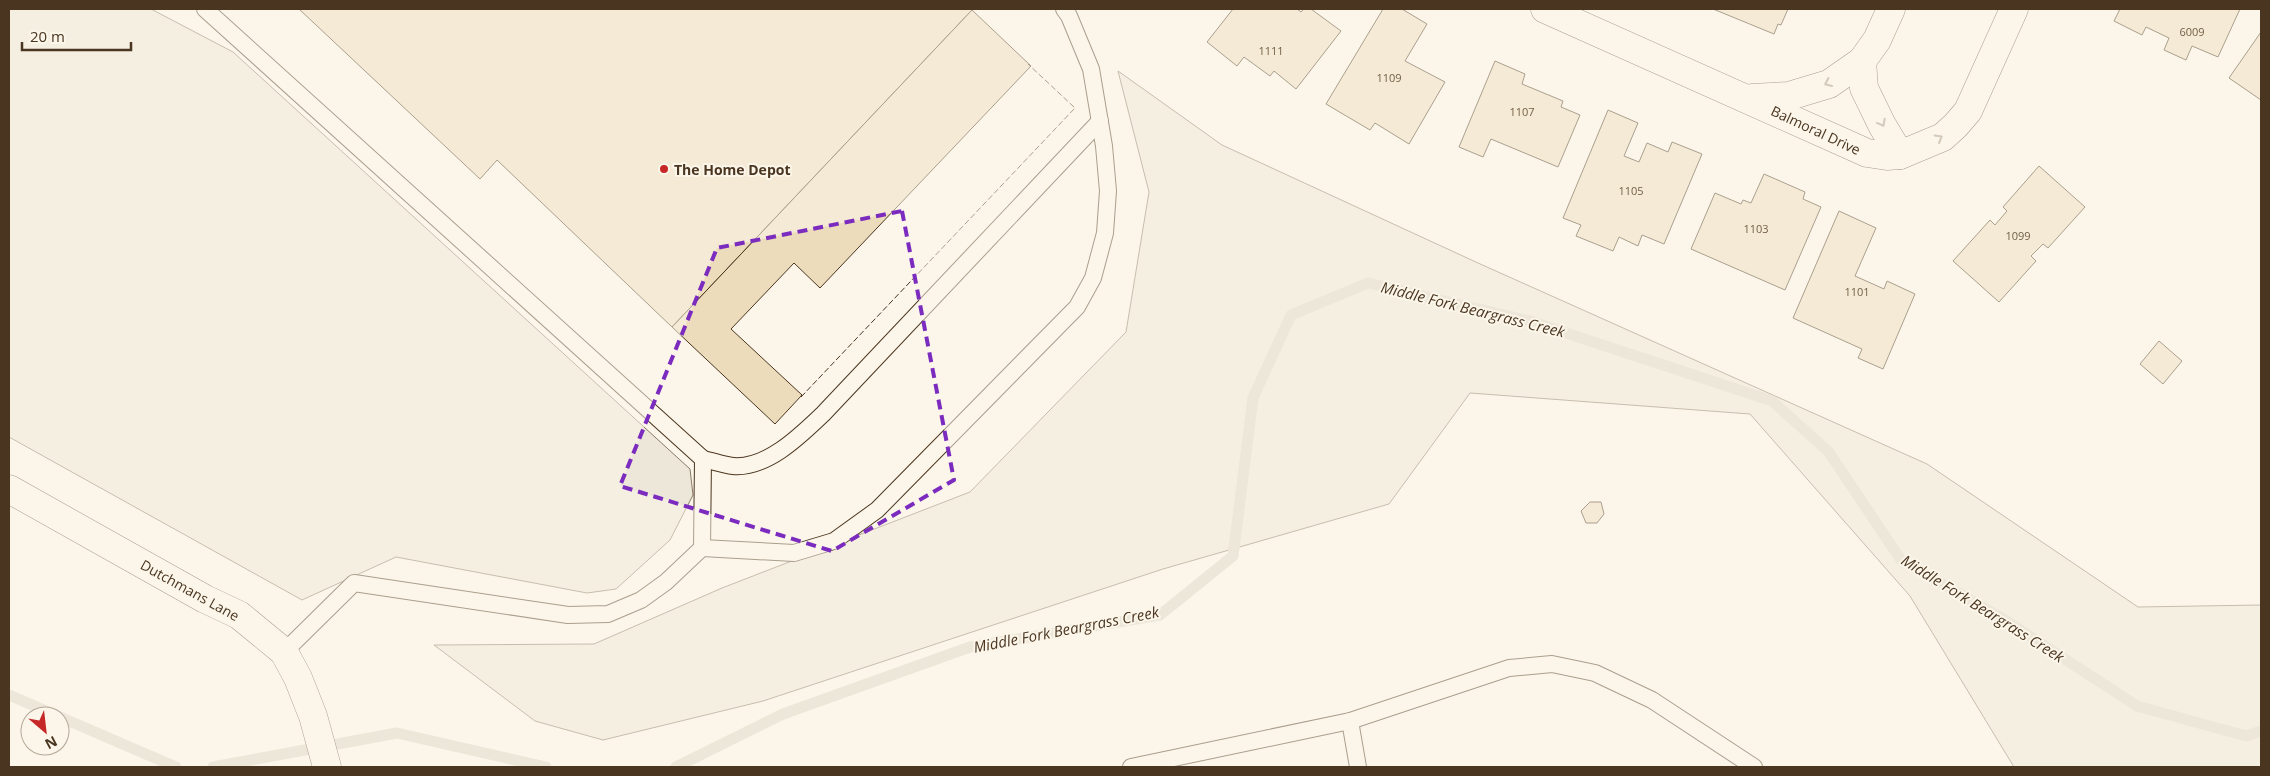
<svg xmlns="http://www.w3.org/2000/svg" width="2270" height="776" font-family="'Open Sans',sans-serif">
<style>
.green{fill:#ede6d9;stroke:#887966}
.parking{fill:#ede7d9;stroke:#887966}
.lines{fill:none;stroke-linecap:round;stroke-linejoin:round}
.stream{stroke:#dcd4c6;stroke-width:11}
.building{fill:#ecdcbc;stroke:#4a3520}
.service-casing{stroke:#4a3520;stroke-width:18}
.minor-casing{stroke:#4a3520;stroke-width:29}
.service{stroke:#fbf6e9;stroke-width:16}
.minor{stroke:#fbf6e9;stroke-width:28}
.fence{stroke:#4a3520;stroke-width:1;stroke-dasharray:6 2.5;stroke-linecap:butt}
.oneway{stroke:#a29684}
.marked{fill:none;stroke:#7b2cbf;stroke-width:4;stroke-dasharray:10 6;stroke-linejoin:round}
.poi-dot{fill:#c62828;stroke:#fbf6e9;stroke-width:2}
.labels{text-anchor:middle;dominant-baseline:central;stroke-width:4;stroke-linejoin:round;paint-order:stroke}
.number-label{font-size:11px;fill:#725f47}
.street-label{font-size:14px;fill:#4a3520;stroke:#fbf6e9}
.poi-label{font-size:14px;font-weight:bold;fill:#4a3520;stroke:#fbf6e9;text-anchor:start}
.water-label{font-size:15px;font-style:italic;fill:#4a3520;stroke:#fbf6e9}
</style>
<rect width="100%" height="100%" fill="#fbf6e9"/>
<path class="green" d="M 1118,71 L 1222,145 L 1478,263 L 1927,464 L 2138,607 L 2261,605 L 2261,767 L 2014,767 L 1910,596 L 1750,414 L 1470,393 L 1389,504 L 1163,569 L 763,701 L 603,740 L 535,721 L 434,645 L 594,644 L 722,588 L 970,492 L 1126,332 L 1149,192 Z"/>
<path class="parking" d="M 9,9 L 151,9 L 233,52 L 690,469 L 693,495 L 670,540 L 616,589 L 587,593 L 396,557 L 302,600 L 9,437 Z"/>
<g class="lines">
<g class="stream">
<path d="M 9,695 L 58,716"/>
<path d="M 60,717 L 176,767"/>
<path d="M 213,767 L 397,733 L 546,767"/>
<path d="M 676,767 L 783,714 L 970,647 L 1160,615 L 1233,556 L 1253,398 L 1291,315 L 1368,283 L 1530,321 L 1772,401 L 1828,451 L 1901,560 L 2005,620 L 2137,706 L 2246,736 L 2261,731"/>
</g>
</g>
<g class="building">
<path d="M 299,9 L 970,9 L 972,10 L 672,327 L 497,160 L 480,179 Z"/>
<path d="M 1233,9 L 1297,9 L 1301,12 L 1304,9 L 1311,9 L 1341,31 L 1296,89 L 1274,71 L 1270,76 L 1244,57 L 1237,66 L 1207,42 Z"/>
<path d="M 1383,9 L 1402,9 L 1427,24 L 1405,61 L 1445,82 L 1409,144 L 1375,123 L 1370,130 L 1326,104 Z"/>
<path d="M 1713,9 L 1788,9 L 1781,25 L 1778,24 L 1774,34 Z"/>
<path d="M 2120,9 L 2240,9 L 2218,57 L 2192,46 L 2186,60 L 2164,50 L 2169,38 L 2146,27 L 2142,35 L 2114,21 Z"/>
<path d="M 972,10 L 1031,66 L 820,288 L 794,263 L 731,329 L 802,395 L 775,424 L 672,327 Z"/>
<path d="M 2261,32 L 2261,100 L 2229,78 Z"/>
<path d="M 1495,61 L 1525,74 L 1522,84 L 1563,101 L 1561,107 L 1580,115 L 1558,167 L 1491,139 L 1483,157 L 1459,147 Z"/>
<path d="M 1608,110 L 1638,123 L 1624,156 L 1639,162 L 1647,143 L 1668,152 L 1672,142 L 1702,154 L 1664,244 L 1642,235 L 1638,246 L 1619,237 L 1613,251 L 1576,236 L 1581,225 L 1563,218 Z"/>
<path d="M 2039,166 L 2085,207 L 2048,248 L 2043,244 L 2031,256 L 2036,261 L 1999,302 L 1953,261 L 1990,220 L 1995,225 L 2007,211 L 2003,207 Z"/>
<path d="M 1764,174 L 1805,192 L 1803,199 L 1821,207 L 1785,290 L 1691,249 L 1715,193 L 1741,204 L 1743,200 L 1751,203 Z"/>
<path d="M 1839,211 L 1876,228 L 1855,276 L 1884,289 L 1887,281 L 1915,294 L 1883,369 L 1858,358 L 1862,349 L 1793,318 Z"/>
<path d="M 2159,341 L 2182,361 L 2163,384 L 2140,364 Z"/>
<path d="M 1590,502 L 1601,502 L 1604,514 L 1597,523 L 1586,523 L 1581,511 Z"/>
</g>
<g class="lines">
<defs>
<g id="service">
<path d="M 205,9 L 703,459 L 702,548"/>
<path d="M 703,459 C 713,461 723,465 733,466 C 767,469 801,435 823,414 L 1100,121"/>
<path d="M 284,652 L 354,583 L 568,615 L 608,614 L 641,600 L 666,582 L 702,548 L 794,553 L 834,541 L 877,510 L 1077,307 L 1093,278 L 1105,233 L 1108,191 L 1104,146 L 1091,69 L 1069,16 L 1064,9"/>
<path d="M 1350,721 L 1358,767"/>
<path d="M 1131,767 L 1350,721 L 1509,668 L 1552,664 L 1595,673 L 1652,700 L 1754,767"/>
</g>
<g id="minor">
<path d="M 1545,9 L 1867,153 L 1887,156 L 1900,155 L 1943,137 L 1956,125 L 1968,111 L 2014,9"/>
<path d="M 1862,61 L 1864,88 L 1882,125 L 1900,155"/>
<path d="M 1752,98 L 1789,96 L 1829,84 L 1862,61 L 1877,40 L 1891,9"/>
<path d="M 9,489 L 205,599 L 239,615 L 284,652 L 298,678 L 313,716 L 327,767"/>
</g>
</defs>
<use href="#service" class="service-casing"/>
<use href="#minor" class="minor-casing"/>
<use href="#service" class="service"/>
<use href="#minor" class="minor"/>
<path class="fence" d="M 801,397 L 1075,108 L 1028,64"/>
</g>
<defs><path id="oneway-chevron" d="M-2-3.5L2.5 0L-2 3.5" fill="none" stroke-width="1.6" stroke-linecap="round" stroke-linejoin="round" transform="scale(1.25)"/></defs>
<g class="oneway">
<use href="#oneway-chevron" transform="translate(1828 83) rotate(155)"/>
<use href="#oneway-chevron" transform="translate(1882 123) rotate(62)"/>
<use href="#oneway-chevron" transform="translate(1939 138) rotate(-30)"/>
</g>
<path d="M0 0H2270V776H0ZM 902,211 L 954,480 L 832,551 L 620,486 L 717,248 Z" fill="#fbf6e9" fill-opacity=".55" fill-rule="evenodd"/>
<path class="marked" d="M 902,211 L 954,480 L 832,551 L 620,486 L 717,248 Z"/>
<circle class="poi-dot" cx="664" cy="169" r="5"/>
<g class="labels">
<g class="number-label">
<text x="2192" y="31">6009</text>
<text x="1271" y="50">1111</text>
<text x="1389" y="77">1109</text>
<text x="1522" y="111">1107</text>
<text x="1631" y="190">1105</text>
<text x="1756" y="228">1103</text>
<text x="2018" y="235">1099</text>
<text x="1857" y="291">1101</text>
</g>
<g class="street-label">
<text transform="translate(1816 130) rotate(25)">Balmoral Drive</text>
<text transform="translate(190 590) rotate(29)">Dutchmans Lane</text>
</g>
<g class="poi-label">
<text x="674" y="169">The Home Depot</text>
</g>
<g class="water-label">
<text transform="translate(1473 309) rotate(14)">Middle Fork Beargrass Creek</text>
<text transform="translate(1983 608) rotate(32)">Middle Fork Beargrass Creek</text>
<text transform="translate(1066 629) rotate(-11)">Middle Fork Beargrass Creek</text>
</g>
</g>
<rect width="2270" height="776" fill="none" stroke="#4a3520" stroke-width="20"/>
<g transform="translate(45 731) rotate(152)"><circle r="24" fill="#fbf6e9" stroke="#b4a999"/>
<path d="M0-4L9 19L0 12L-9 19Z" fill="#c62828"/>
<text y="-8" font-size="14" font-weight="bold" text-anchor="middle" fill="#4a3520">N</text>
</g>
<path d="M22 42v8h109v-8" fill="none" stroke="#4a3520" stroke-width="2.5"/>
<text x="30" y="42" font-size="15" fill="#4a3520" stroke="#fbf6e9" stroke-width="4" paint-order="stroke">20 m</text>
</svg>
